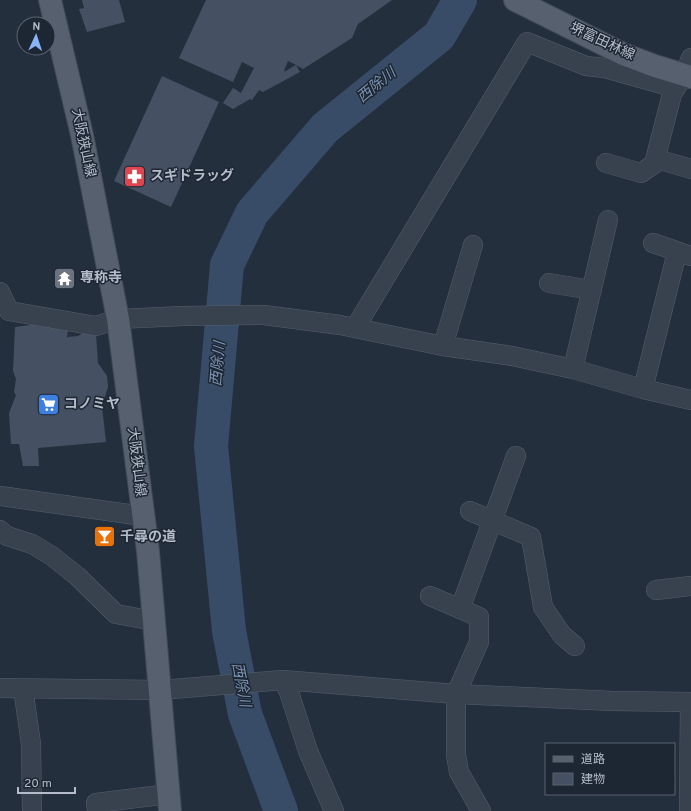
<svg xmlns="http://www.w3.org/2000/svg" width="691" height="811" font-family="Overpass,'Noto Sans JP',sans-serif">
  <rect width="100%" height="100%" fill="#242f3e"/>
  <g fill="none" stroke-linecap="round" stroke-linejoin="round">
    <path stroke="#394c67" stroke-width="34" d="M281,811L245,714L229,631L211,446L227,265L252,213L325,128L439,36L460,0"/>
  </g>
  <path fill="#455162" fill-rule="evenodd" d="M82,0H119L125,22L87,32L79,9L84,8Z
    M206,0H392L358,24L352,38L303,69L296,65L300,72L263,92L259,90L252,100L250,99L233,109L223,103L233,88L241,93L254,68L242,62L233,82L179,58ZM288,61L296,65L284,72L285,68Z
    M162,76L219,102L171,207L114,181Z
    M38,324L68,330L67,337L78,336L83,333L96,334L98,363L107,376L108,387L102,406L106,442L38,448L39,466H23L19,444H11L9,413L16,395L14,392L16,379L13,371L15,327Z"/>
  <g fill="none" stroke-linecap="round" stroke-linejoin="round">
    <defs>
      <path id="street" d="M656,159L691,169
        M606,163L641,173L654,164L672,94L684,75L691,58
        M653,243L691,256
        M549,283L592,290
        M0,292L9,311L96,326L118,319L183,316L264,315L340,325L443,346L512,356L573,369L643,389L691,400
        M355,328L527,42L586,66L605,68L676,88
        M443,346L473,245
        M573,369L608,220
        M643,389L677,252
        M0,496L143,516
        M470,511L531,537L543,607L562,635L575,646
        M0,530L7,536L32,544L52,556L77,576L116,614L154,621
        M656,590L691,586
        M430,596L479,617V642L456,694V755L459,772L481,811
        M460,609L516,456
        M283,680L289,692L308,751L334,811
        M0,688L160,690L283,680L456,694L613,701L691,702
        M23,688L31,744L32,811
        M97,811L96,803L169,794
        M689,811L690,702"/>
      <path id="primary" d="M50,0L82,135L118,319L148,551L170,811
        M515,0L623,54L655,66L691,77"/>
    </defs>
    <use href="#street" stroke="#565f6c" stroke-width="20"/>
    <use href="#primary" stroke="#414a57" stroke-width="24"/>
    <use href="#street" stroke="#38414e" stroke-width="19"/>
    <use href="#primary" stroke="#56606e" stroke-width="22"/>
  </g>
  <defs>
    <symbol id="pharmacy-square" viewBox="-11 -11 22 22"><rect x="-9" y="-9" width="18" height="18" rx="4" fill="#e0444e" stroke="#1d2633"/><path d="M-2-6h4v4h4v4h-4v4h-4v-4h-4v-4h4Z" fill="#fff"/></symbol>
    <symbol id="temple-square" viewBox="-11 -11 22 22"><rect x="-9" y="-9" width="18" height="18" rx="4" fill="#6b7280" stroke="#1d2633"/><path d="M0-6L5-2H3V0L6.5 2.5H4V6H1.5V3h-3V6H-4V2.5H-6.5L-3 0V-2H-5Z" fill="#fff"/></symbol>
    <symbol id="supermarket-square" viewBox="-11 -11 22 22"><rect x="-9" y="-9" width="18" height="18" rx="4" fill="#3f7fe0" stroke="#1d2633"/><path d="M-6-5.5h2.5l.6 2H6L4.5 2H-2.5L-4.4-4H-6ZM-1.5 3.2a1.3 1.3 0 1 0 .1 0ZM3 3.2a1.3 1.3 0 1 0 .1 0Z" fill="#fff"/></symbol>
    <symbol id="bar-square" viewBox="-11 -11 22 22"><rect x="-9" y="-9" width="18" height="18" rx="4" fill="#e8710a" stroke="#1d2633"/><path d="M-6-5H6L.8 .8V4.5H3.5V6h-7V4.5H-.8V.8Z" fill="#fff"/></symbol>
  </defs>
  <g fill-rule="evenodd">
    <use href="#pharmacy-square" x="122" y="164" width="25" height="25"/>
    <use href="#temple-square" x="52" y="266" width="25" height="25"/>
    <use href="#supermarket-square" x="36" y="392" width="25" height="25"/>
    <use href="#bar-square" x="92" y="524" width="25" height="25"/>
  </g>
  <g text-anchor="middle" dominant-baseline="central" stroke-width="3" stroke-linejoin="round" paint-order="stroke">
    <g font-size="14" fill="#b4bcc9" stroke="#1d2633">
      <text transform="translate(602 42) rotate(25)">堺富田林線</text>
      <text transform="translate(83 143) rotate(78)">大阪狭山線</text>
      <text transform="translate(136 462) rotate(83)">大阪狭山線</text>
    </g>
    <g font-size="14" font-weight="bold" fill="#b4bcc9" stroke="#1d2633" text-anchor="start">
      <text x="150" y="176">スギドラッグ</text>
      <text x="80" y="278">専称寺</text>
      <text x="64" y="404">コノミヤ</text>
      <text x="120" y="537">千尋の道</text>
    </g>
    <g font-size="15" font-style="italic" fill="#7c92b1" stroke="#1d2633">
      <text transform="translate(377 86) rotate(-39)">西除川</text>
      <text transform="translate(219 364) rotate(-85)">西除川</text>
      <text transform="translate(240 685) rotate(79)">西除川</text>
    </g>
  </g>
  <rect x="545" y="743" width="130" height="52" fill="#1d2633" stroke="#59626f"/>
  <rect x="553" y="756" width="20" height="6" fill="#56606e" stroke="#59626f"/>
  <text x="581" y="763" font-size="12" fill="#b4bcc9">道路</text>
  <rect x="553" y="773" width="20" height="12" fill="#455162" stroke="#59626f"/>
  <text x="581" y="783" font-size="12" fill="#b4bcc9">建物</text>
  <g transform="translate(36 36) rotate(3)"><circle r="19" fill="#1d2633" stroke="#59626f"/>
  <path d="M0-3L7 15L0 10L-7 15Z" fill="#8ab4f8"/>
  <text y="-6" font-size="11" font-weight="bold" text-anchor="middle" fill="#b4bcc9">N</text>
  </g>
  <path d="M18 787v6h57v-6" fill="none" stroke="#b4bcc9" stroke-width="2"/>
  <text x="24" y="787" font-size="12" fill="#b4bcc9" stroke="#1d2633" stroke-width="3" paint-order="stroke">20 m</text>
</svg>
